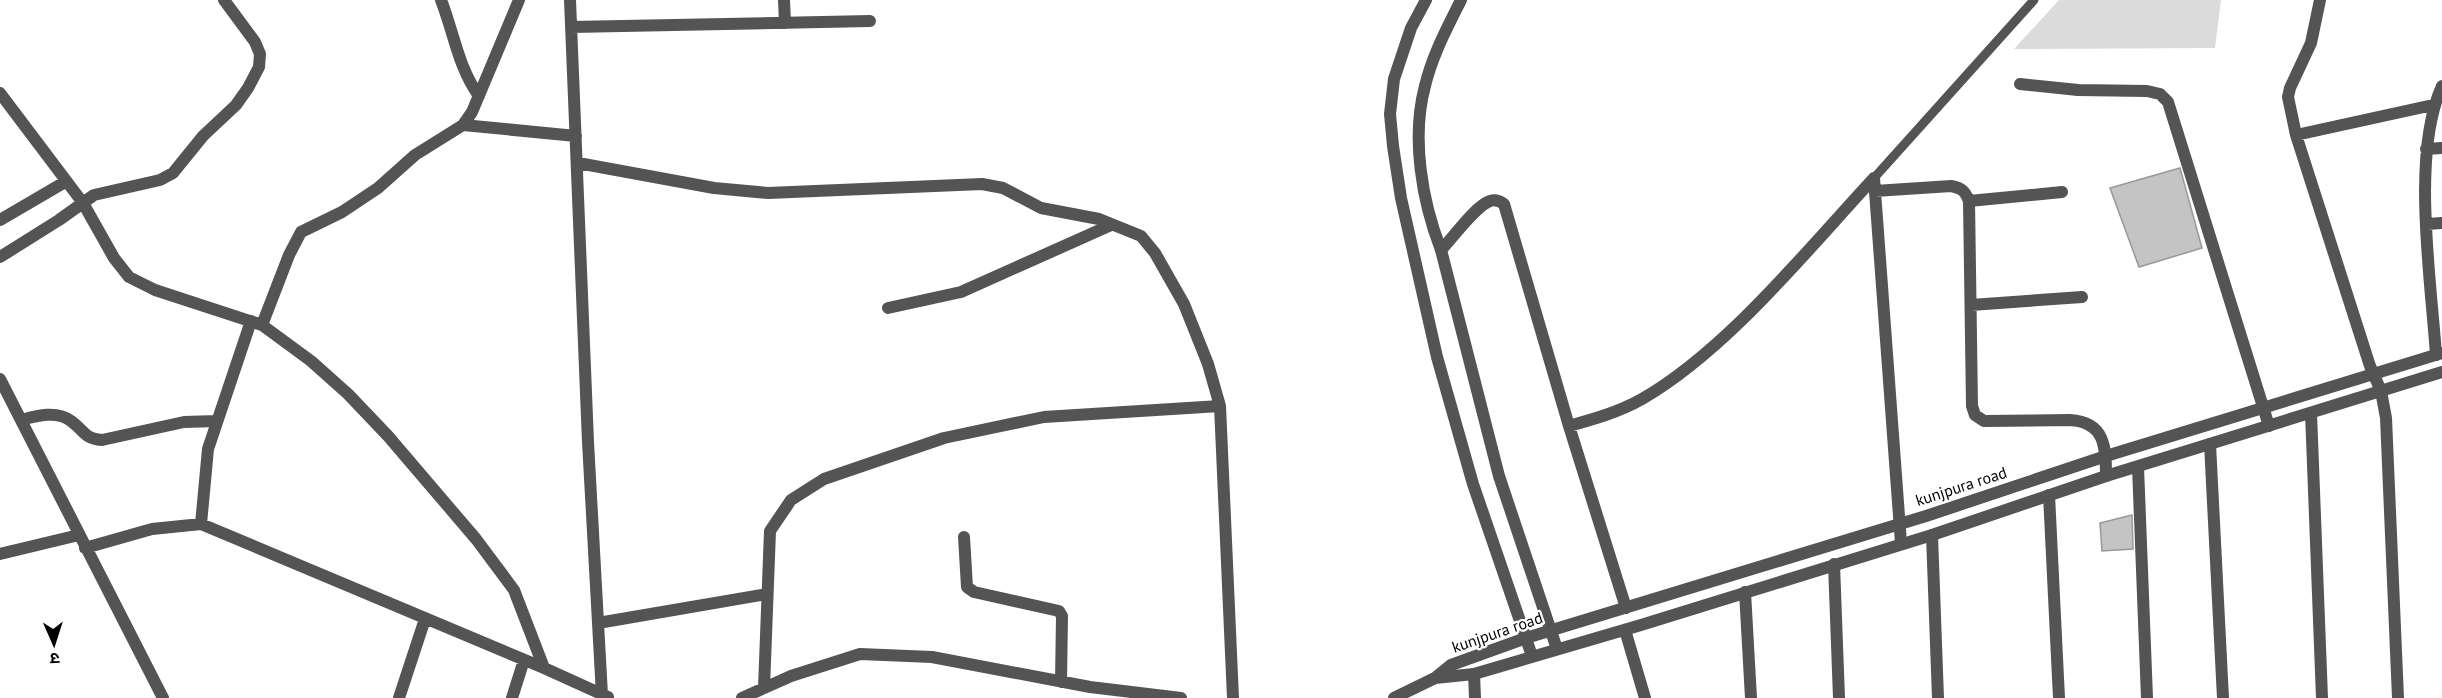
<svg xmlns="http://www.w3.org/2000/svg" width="2442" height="698" font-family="'PT Sans','Noto Sans Devanagari',sans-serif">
  <rect width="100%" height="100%" fill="#fff"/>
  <path fill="#dbdbdb" d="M2059,0H2221L2215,48L2014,49Z"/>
  <path fill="#c4c4c4" stroke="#989898" stroke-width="1.5" d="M2180,168L2202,248L2139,267L2110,188Z
    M2132,515L2133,549L2102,551L2100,523Z"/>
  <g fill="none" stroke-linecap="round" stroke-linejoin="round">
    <path stroke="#545454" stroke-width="9" d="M1874,178L2034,0"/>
    <path stroke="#545454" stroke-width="12" d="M441,0C454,33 458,67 479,96
      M570,0L588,442L602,695
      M784,0L785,23
      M2320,0L2311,43L2290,88L2288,97L2296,135L2370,366L2381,391L2386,418L2398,698
      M571,27L870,21
      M2020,84L2078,90L2147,91L2160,94L2168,102L2269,426
      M0,93L83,203L114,258L129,277L155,290L262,325L311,361L348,394L388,436L476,539L514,590L544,668
      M463,125L576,136
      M2296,135L2433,105
      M2426,149L2442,148
      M578,163L714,188L768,193L982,184L1003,188L1041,208L1099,219L1141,236L1155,253L1184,304L1208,364L1220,406L1233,698
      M1874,178L1901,543
      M1875,191L1951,186C1962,188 1965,191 1969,201
      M2062,192L1969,201L1972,406L1975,415L1984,421L2070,420C2105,422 2106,447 2106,476
      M0,220L65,182
      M2427,224L2442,223
      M1441,250C1453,238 1475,206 1490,201C1495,199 1500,201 1504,204L1569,426L1626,608
      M0,257L59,220L94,195L160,180L173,173L203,136L236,105L248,88L259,67L260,54L255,42L224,0
      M1971,305L2082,297
      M888,308L961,292L1111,225
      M262,325L289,255L301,232L342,212L378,188L415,155L463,125L472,112L519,0
      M2436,355C2431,279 2411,154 2442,86
      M0,379L163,698
      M2311,413L2322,698
      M21,420C36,416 57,410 71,421C85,431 83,438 102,440L184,422L217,421
      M1569,426C1594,419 1619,412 1642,399C1727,350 1807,250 1874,178
      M2210,444L2223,698
      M2138,467L2147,698
      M2049,495L2059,698
      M201,524L208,449L251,321
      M1932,535L1938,698
      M964,537L967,587L974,592L1059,611L1062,616L1061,682
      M85,548L152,529L201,524L544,668L608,697
      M0,554L79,535
      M1834,564L1839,698
      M1745,592L1751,698
      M598,623L767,594
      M1474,674L1475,698
      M764,688L770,531L791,500L824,479L944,438L1044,417L1220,406
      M399,698L425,619
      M512,698L524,660
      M742,698L791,676L860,654L932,657L1090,687L1181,698"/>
    <path stroke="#545454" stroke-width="12" d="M1426,0L1411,28L1394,79L1390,114L1393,146L1401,198L1437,357L1473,484L1532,656
      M1461,0C1447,28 1432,56 1425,86C1411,138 1422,201 1441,250L1499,476L1557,649
      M1625,630L1645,698
      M1435,678L1474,674L1641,625L1932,535L2106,476L2442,372
      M1394,698L1435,678L1451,665L1526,638L1926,516L2106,456L2442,353"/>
  </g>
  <g text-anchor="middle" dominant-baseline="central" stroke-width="4.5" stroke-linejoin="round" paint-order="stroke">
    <g font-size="16" fill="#000" stroke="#fff">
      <text transform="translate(1961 486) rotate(-18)">kunjpura road</text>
      <text transform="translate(1497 632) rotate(-19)">kunjpura road</text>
    </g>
  </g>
  <g transform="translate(54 644) rotate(177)" stroke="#ffffff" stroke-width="4.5" paint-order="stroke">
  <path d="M0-4.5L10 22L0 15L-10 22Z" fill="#000000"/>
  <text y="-9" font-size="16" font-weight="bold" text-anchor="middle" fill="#000000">उ</text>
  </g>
</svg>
